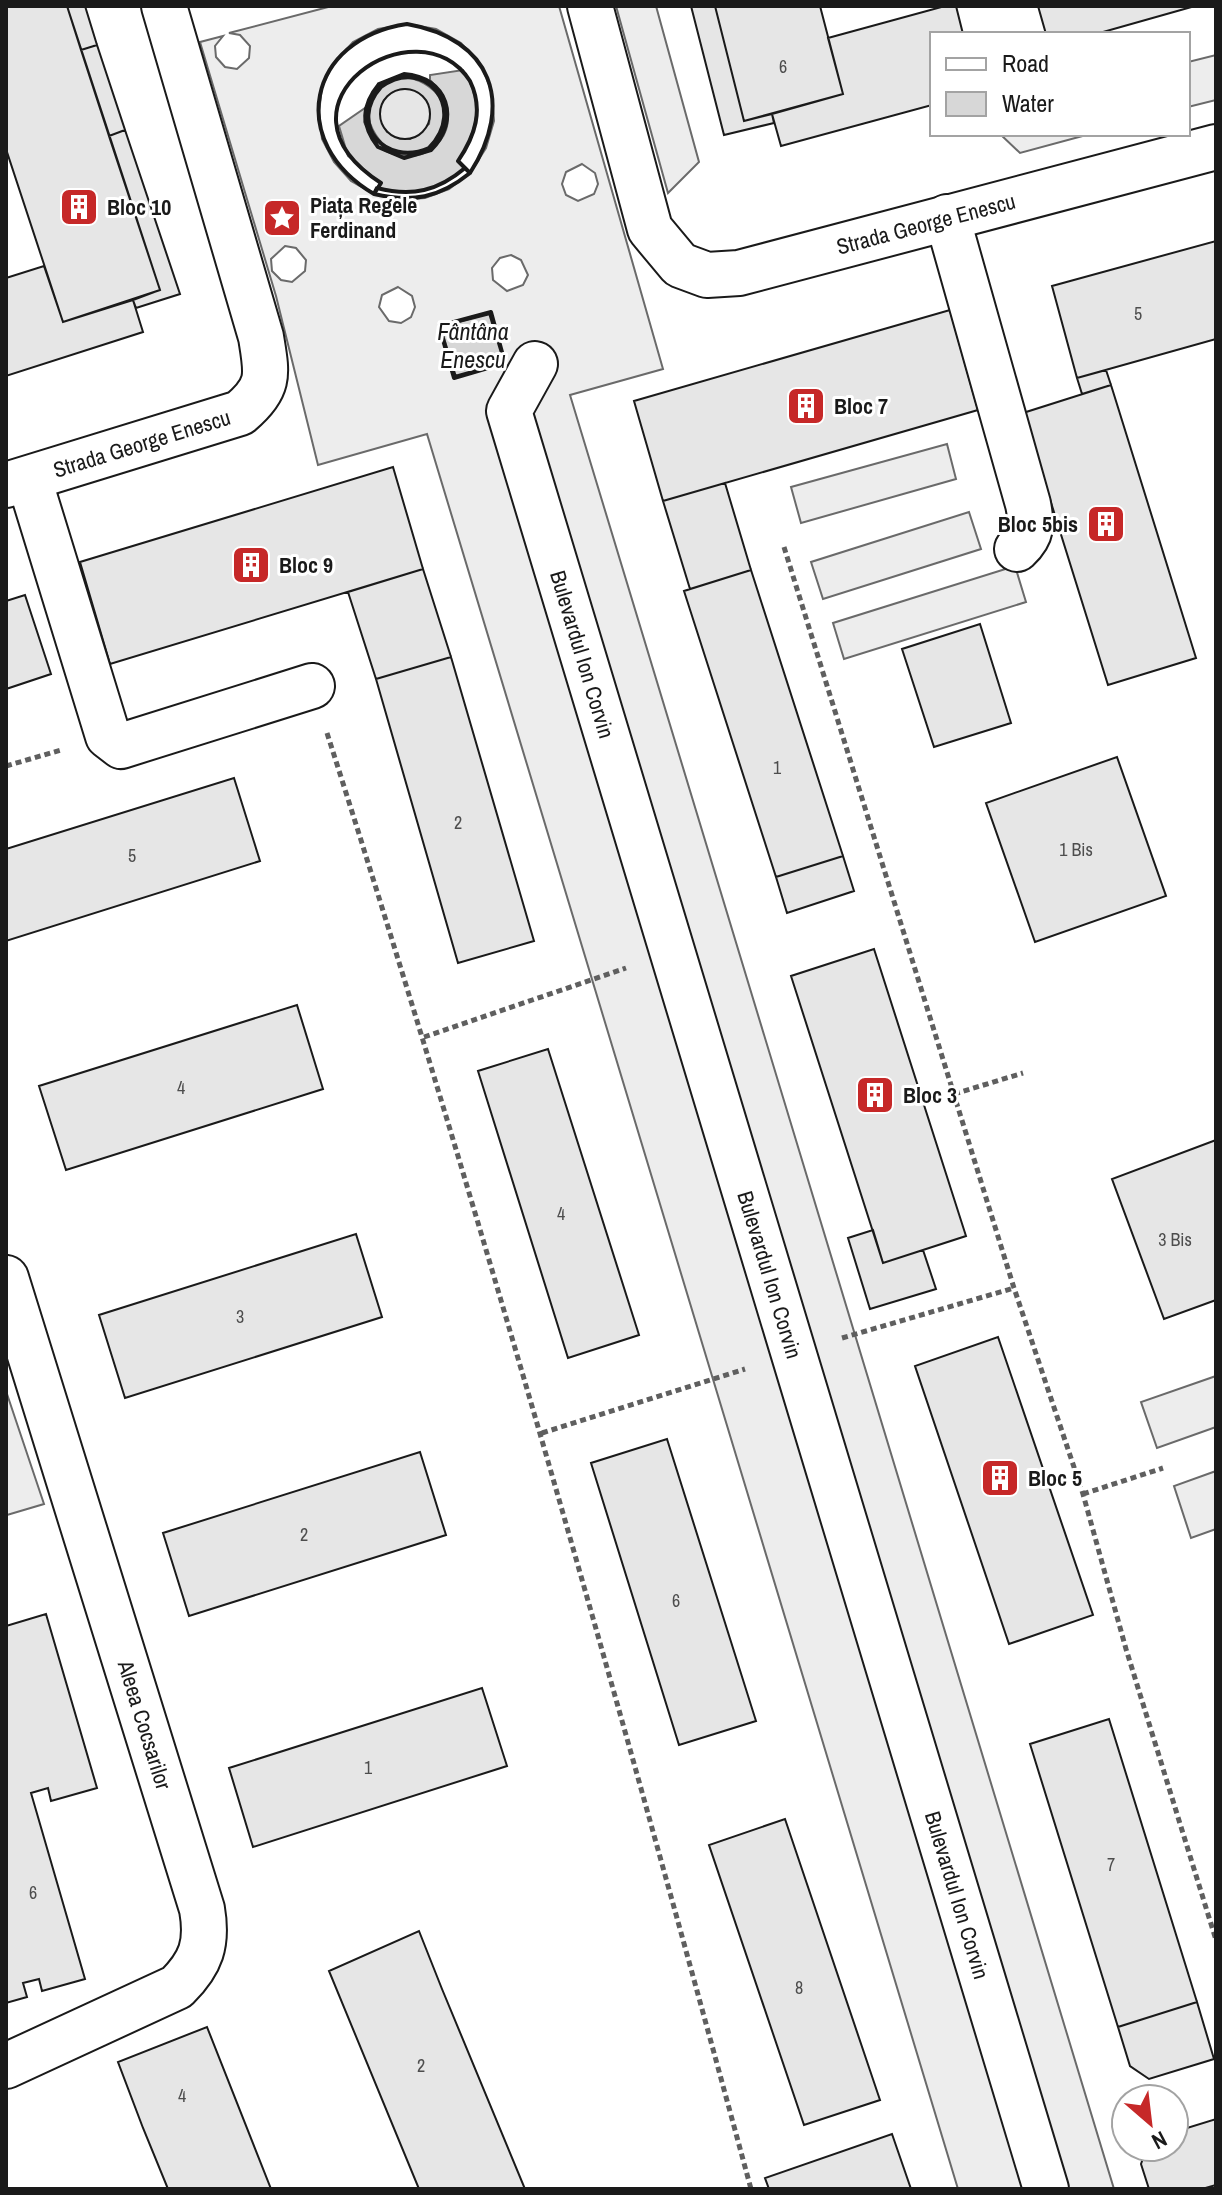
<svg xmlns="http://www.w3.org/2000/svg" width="1222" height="2195" font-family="'Archivo Narrow',sans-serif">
  <rect width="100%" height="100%" fill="#fff"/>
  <path fill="#ededed" stroke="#6a6a6a" stroke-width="2" fill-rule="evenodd" d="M332,6H559L663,369L570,395L1114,2189H958L427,434L318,465L276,296L200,42L223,36L215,46L216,57L225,67L237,69L249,58L250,46L240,35L229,33ZM407,24L436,29L461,43L481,65L492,92L494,121L486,148L470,173L449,189L425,198L399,200L374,194L351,181L334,162L322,139L319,113L322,87L333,64L353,42L378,29ZM582,164L595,173L598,184L594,194L578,201L566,195L562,184L566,172ZM285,246L296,248L306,260L305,271L292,282L281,280L272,271L271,259ZM511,255L521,260L528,275L523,285L507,291L493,280L492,268L500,258ZM398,287L412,296L415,307L411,317L401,323L389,321L379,307L382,295ZM491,312L504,363L454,377L440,326Z
    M616,6H656L699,162L668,193Z
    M1216,55V100L1188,107V62Z
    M1000,134H1090L1020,153Z
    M947,444L956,479L801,523L791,487Z
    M969,512L981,549L823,599L811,562Z
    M1015,566L1026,602L844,659L833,623Z
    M1216,1376V1427L1157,1448L1141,1402Z
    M6,1391L44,1504L7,1515L6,1511Z
    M1216,1471V1529L1191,1538L1174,1486Z"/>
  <path fill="#d7d7d7" stroke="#6a6a6a" stroke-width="2" fill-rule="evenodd" d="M463,70C484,101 478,131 458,161L465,168C438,191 412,197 377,188L380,183L348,156L339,126L365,108L364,122L378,147C430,179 474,121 430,80V75Z
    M404,77C433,80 459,109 438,138C398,195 324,94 404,77ZM404,89C424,91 432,105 429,124L410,139L387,132C375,114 380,93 404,89Z
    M490,313L505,363L455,377L441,327Z"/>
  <path fill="#e6e6e6" stroke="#1a1a1a" stroke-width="2" d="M6,6H67L160,290L63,322L6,149Z
    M67,6H85L97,45L81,50Z
    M691,6H715L744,121L772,114L774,123L724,135Z
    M715,6H820L843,94L744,121Z
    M945,6H956L963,34H932V105L781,146L772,114L843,94L828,38Z
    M1038,6H1195L1096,34H1046Z
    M97,45L125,130L109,136L81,50Z
    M380 114a25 25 0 1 1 50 0a25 25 0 1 1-50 0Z
    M125,130L180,294L136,308L133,300L160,290L109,136Z
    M1216,241V339L1077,378L1052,286Z
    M44,266L63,322L133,300L143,332L6,376V278Z
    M950,310L978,410L663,501L634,401Z
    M1106,370L1111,385L1082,394L1077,378Z
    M1111,385L1196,658L1108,685L1023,413Z
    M393,467L423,569L110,664L80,562Z
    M725,483L751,570L690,589L663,501Z
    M423,569L451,657L376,679L348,592Z
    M751,570L843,856L776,877L684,591Z
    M25,595L51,674L6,689V601Z
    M980,624L1011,723L934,747L902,649Z
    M451,657L534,941L458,963L376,679Z
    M1117,757L1166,896L1035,942L986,803Z
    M234,778L260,861L6,941V849Z
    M843,856L854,891L787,913L776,877Z
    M874,949L966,1236L883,1263L791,976Z
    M297,1005L323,1089L66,1170L39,1086Z
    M548,1049L639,1335L568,1358L478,1071Z
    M1216,1140V1300L1164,1319L1112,1179Z
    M873,1230L883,1263L923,1250L936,1289L870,1309L848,1238Z
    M356,1234L382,1317L125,1398L99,1315Z
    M998,1337L1093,1615L1009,1644L915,1366Z
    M667,1439L756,1721L679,1745L591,1463Z
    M420,1452L446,1535L189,1616L163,1533Z
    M46,1614L97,1788L51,1801L48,1788L31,1793L85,1979L42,1991L39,1979L23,1983L27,1997L6,2003V1626Z
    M482,1688L507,1766L253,1847L229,1768Z
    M1109,1719L1197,2002L1118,2027L1030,1744Z
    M785,1819L880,2100L804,2125L709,1845Z
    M419,1931L442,1989L525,2189H419L329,1971Z
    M1197,2002L1214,2059L1149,2079L1130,2066L1118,2027Z
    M207,2027L271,2189H168L143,2128L118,2062Z
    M1216,2119V2185L1202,2189H1149L1141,2164L1147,2147H1174V2132Z
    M892,2134L911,2189H769L765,2178Z"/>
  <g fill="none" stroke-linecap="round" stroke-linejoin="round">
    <defs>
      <g id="minor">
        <path id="s1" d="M590,6L650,229L680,265L707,275L739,273L1216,147"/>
        <path d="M947,217L1028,504C1032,524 1033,534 1017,549"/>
        <path id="s2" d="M535,364L509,411L1046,2189"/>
        <path d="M29,479L108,736L121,746L312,686"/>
        <path id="s3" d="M6,485L240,413C271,387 267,374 261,337L164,6"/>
        <path id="s4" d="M6,1278L202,1909C208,1944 201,1963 177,1987L6,2066"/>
      </g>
    </defs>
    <use href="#minor" stroke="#1a1a1a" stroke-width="48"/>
    <path stroke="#5f5f5f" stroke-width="5" stroke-dasharray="6 4" stroke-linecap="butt" d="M784,547L1014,1288L1083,1494L1126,1649L1216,1940
      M327,733C481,1215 619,1701 751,2189
      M6,766L61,750
      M424,1037L626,968
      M954,1094L1023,1073
      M842,1338L1014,1288
      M542,1433L745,1369
      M1083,1494L1163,1468"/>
    <use href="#minor" stroke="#fff" stroke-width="44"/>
    <path stroke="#1a1a1a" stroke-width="4" d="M407,24C492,39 515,103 470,173L458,161C475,136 484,110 470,81C418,0 259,104 381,183L374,194C286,142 307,39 407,24Z
      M404,74C448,77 461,120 431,150L429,148C468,109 425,55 381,87L379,84Z
      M379,84L381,87C348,124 385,167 429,148L431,150L404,158L378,147C361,125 361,106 379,84Z
      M465,168L470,173C439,198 412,203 374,194L377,188C412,197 438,191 465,168Z
      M491,312L505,363L490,313L439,326Z
      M439,326L455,377L505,363L454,378Z"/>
  </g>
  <defs>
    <symbol id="building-square" viewBox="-11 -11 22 22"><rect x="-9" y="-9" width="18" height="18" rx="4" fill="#c62828" stroke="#fff"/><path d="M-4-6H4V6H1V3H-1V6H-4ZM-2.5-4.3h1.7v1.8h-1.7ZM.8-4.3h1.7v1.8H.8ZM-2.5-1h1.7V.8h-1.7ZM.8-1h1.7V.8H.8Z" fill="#fff"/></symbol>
    <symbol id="sight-square" viewBox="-11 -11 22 22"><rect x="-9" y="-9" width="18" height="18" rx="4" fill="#c62828" stroke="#fff"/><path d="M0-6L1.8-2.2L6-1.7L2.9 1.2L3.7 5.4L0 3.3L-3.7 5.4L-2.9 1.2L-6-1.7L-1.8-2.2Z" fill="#fff"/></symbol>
  </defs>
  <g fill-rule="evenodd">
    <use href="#building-square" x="57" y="185" width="44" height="44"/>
    <use href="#sight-square" x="260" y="196" width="44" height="44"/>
    <use href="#building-square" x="784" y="384" width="44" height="44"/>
    <use href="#building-square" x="1084" y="502" width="44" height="44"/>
    <use href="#building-square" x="229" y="543" width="44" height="44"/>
    <use href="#building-square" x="853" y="1073" width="44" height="44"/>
    <use href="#building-square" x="978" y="1456" width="44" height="44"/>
  </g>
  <g text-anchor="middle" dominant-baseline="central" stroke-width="6" stroke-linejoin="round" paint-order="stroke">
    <g font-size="18" fill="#4d4d4d">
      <text x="783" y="66">6</text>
      <text x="1138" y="313">5</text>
      <text x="777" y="767">1</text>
      <text x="458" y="822">2</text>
      <text x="1076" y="849">1 Bis</text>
      <text x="132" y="855">5</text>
      <text x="181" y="1087">4</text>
      <text x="561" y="1213">4</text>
      <text x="1175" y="1239">3 Bis</text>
      <text x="240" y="1316">3</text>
      <text x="304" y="1534">2</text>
      <text x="676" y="1600">6</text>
      <text x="368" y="1767">1</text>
      <text x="1111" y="1864">7</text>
      <text x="33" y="1892">6</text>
      <text x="799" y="1987">8</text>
      <text x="421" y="2065">2</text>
      <text x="182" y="2095">4</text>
    </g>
    <g font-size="22" font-weight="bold" fill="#1a1a1a" stroke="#fff" text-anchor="start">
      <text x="310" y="205">Piața Regele<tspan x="310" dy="25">Ferdinand</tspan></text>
      <text x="107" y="207">Bloc 10</text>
      <text x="834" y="406">Bloc 7</text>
      <text x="1078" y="524" text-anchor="end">Bloc 5bis</text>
      <text x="279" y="565">Bloc 9</text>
      <text x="903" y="1095">Bloc 3</text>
      <text x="1028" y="1478">Bloc 5</text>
    </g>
    <g font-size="22" fill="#1a1a1a" stroke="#fff">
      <text stroke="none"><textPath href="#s1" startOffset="532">Strada George Enescu</textPath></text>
      <text stroke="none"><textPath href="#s3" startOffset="142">Strada George Enescu</textPath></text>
      <text stroke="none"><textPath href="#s2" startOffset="308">Bulevardul Ion Corvin</textPath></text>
      <text stroke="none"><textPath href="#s2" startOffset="956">Bulevardul Ion Corvin</textPath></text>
      <text stroke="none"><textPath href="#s4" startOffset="468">Aleea Cocsarilor</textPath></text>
      <text stroke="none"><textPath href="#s2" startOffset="1604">Bulevardul Ion Corvin</textPath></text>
    </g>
    <g font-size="24" font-style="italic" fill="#1a1a1a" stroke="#fff">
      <text x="473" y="331">Fântâna<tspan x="473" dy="28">Enescu</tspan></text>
    </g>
  </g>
  <rect width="1222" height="2195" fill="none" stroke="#1a1a1a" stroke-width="16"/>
  <rect x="930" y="32" width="260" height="104" fill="#ffffff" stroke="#a3a3a3" stroke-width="2"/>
  <rect x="946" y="58" width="40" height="12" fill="#ffffff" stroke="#a3a3a3" stroke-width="2"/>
  <text x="1002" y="72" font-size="24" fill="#1a1a1a">Road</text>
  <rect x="946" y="92" width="40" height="24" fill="#d7d7d7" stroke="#a3a3a3" stroke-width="2"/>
  <text x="1002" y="112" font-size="24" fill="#1a1a1a">Water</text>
  <g transform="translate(1150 2123) rotate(152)"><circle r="38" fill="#ffffff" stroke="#a3a3a3" stroke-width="2"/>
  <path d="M0-6L14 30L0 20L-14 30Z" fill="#c62828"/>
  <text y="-12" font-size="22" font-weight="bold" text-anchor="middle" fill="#1a1a1a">N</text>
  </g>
</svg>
